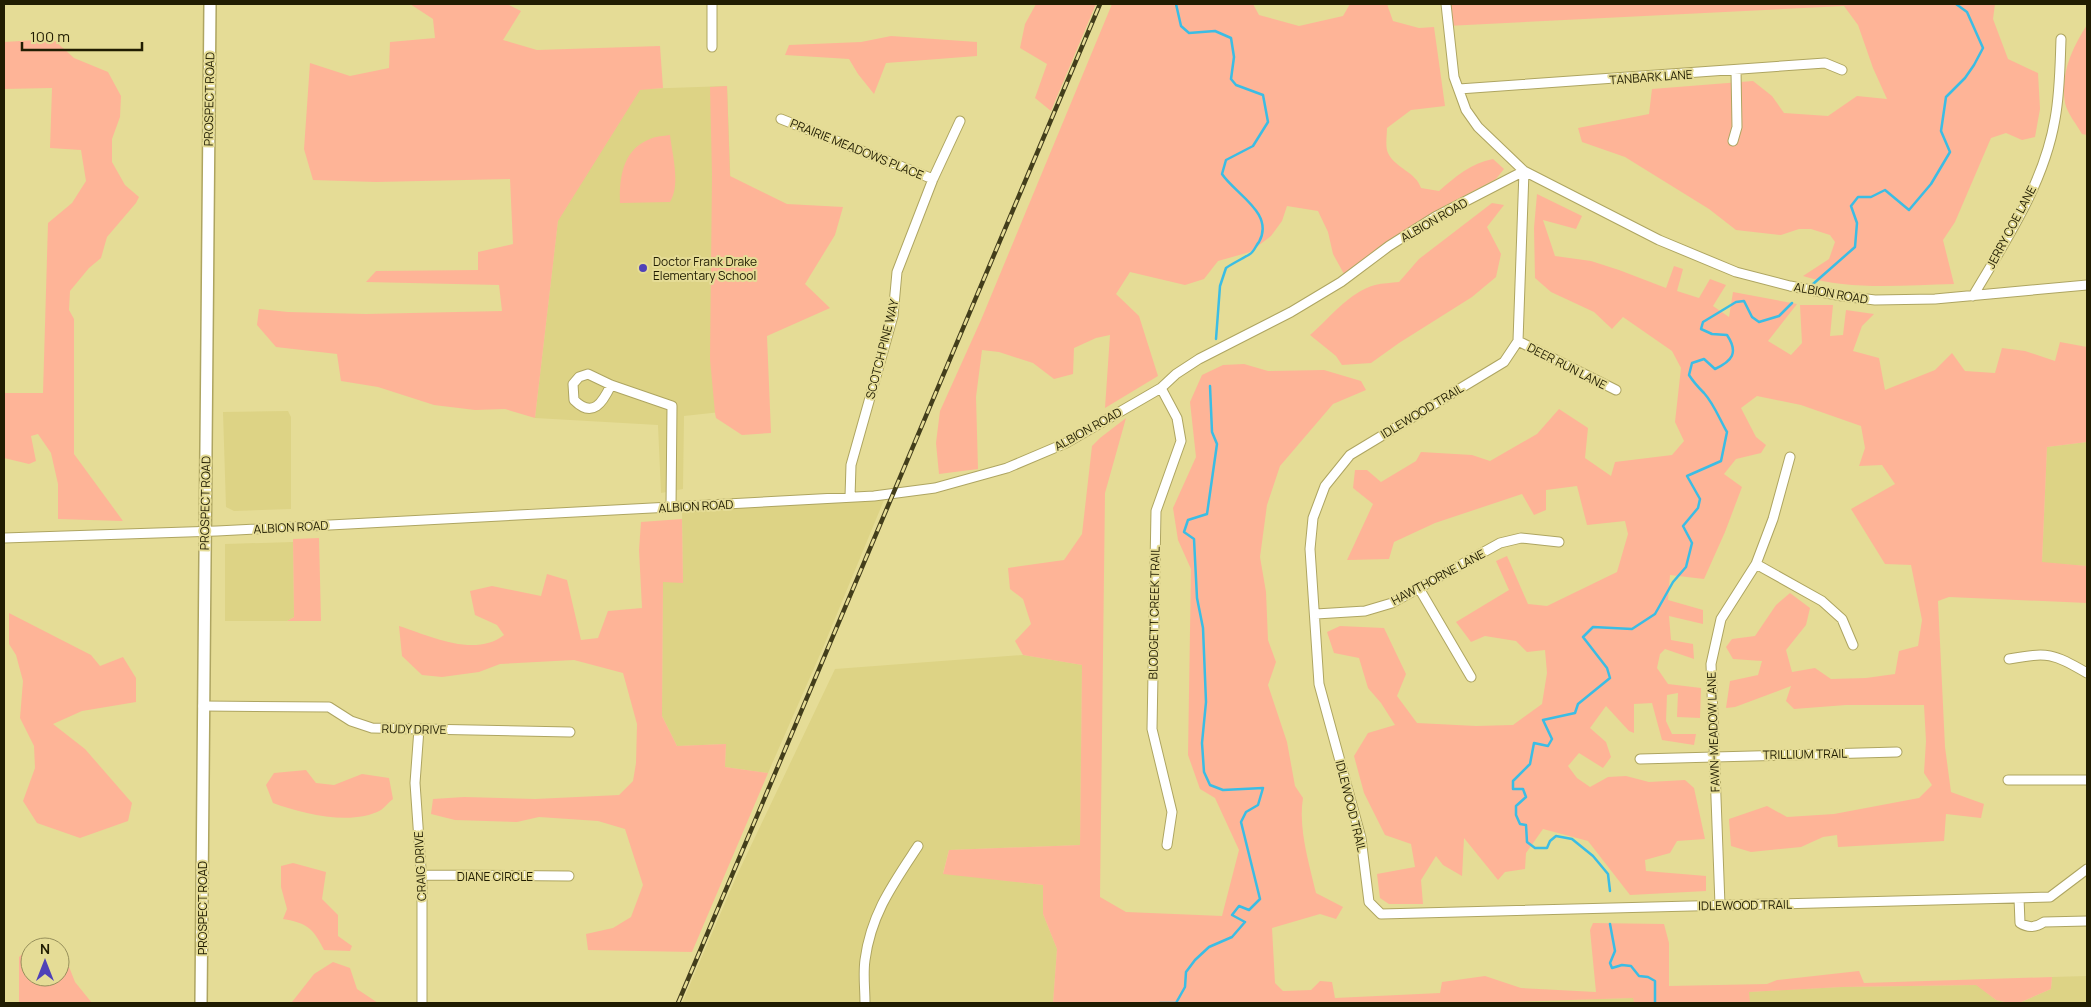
<svg xmlns="http://www.w3.org/2000/svg" width="2091" height="1007" font-family="Manrope,sans-serif">
  <rect width="100%" height="100%" fill="#e5dc96"/>
  <path fill="#ddd385" d="M727,86L739,410L684,416L683,489L661,493L658,425L535,418L558,220L640,89Z
    M288,411L291,417V509L234,511L226,507L223,412Z
    M2087,442V566L2042,563L2047,447Z
    M884,500L822,650L768,773L725,767L726,744L677,746L662,716L663,582H683L682,511Z
    M293,542L294,617L287,621H225V544Z
    M1023,655L1082,665L1080,845L949,850L943,873L1043,885V914L1057,949L1053,1003H682L737,875L835,669Z
    M2087,976V1003H2019L2051,989L2052,977Z
    M1977,985L1996,1000L2009,1003H1451L1633,998L1842,987Z"/>
  <path fill="#feb497" d="M410,4H507L521,11L503,40L537,50L660,46L663,88L640,90L558,221L535,418L505,409L475,410L434,405L378,387L341,381L337,354L276,347L257,325L259,309L288,312L366,314L502,311L499,285L366,282L376,271L478,270V252L513,244L510,179L376,182L313,180L304,149L310,63L350,76L389,68L390,42L435,38L433,19Z
    M1036,4H1096L1051,111L1035,98L1047,64L1020,48L1025,24Z
    M1112,4H1253L1259,15L1299,26L1343,16L1350,4H1387L1393,21L1419,28L1434,27L1445,106L1411,110L1387,128C1387,135 1385,147 1388,153C1395,168 1416,172 1421,188L1439,191C1455,177 1471,163 1493,159L1504,169L1496,179L1439,209L1344,274L1333,254L1328,232L1318,211L1287,206L1282,221L1271,236L1250,252L1218,261L1204,279L1185,285L1130,272L1116,294L1139,316L1158,376L1105,408L1110,335L1096,338L1074,348L1073,374L1054,379L1033,363L999,352L982,350L976,397L978,469L939,474L936,443L940,411L981,320Z
    M1444,4H1995L1993,19L2008,59L2038,73L2040,109L2035,137L2022,140L2006,133L1991,138L1955,222L1943,240L1954,284C1904,285 1851,291 1803,276L1829,259L1835,242L1830,235L1811,229H1799L1781,235L1736,230L1709,209L1625,157L1582,142L1578,128L1649,114L1652,89L1753,81L1772,96L1784,113L1828,116L1857,96L1887,99L1873,68L1858,25L1844,6L1447,26Z
    M2087,25V135L2082,134C2077,125 2067,113 2065,103C2060,74 2072,48 2087,25Z
    M891,36L977,42V56L886,63L874,94L858,74L849,59L785,55L789,45L861,42Z
    M53,39L74,58L108,72L121,96L120,117L112,139V162L125,185L139,197L136,203L107,237L101,258L89,268L70,291L69,310L74,319V454L123,521L58,519V484L51,453L38,434L31,436L36,461L29,464L4,458V393H43L48,223L72,203L86,181L81,150L50,148L52,88L4,89V42Z
    M727,86L730,176L787,204L843,207L835,235L805,284L830,308L767,336L771,433L742,435L716,418L715,413L710,359L712,175L710,87Z
    M670,135C672,154 681,184 670,202L620,203C619,178 623,149 650,139C656,136 664,136 670,135Z
    M1537,194L1582,216L1576,229L1543,220L1555,256L1591,261L1619,270L1666,288L1674,266L1683,269L1677,291L1699,298L1710,279L1726,285L1713,306L1729,317L1733,292L1797,304L1768,341L1791,355L1802,343L1800,305H1833L1830,336L1843,335L1846,310L1874,314L1862,326L1853,351L1879,358L1885,390L1935,370L1952,353L1965,371L1995,373L2002,348L2025,351L2055,361L2060,342L2087,347V442L2047,447L2042,562L2087,566V603L1949,597L1938,601L1945,747L1951,792L1984,804L1981,818L1946,814L1944,841L1838,847L1837,835L1823,837L1801,847L1751,852L1731,846L1729,819L1767,806L1787,817L1834,814L1919,798L1932,785L1924,773L1926,741L1924,705H1846L1794,709L1786,701L1791,686L1735,707L1726,708L1730,681L1758,675L1762,661L1733,659L1726,647L1732,639L1755,636L1776,605L1790,593L1810,608L1806,625L1786,650L1792,672L1815,668L1831,679L1866,678L1895,674L1899,651L1918,646L1922,620L1911,565L1885,564L1851,509L1895,484L1882,465L1859,466L1865,448L1861,426L1801,405L1757,396L1741,408L1756,437L1766,445L1761,453L1736,459L1724,474L1742,487L1725,532L1704,579L1670,575L1668,600L1703,610V624L1669,616L1671,640L1693,644L1694,659L1665,649L1660,654L1657,668L1668,684L1701,688L1700,718L1677,717L1678,693L1667,695L1666,721L1672,734H1696L1694,745L1662,740L1652,703L1634,704V733L1629,731L1606,706L1590,728L1606,742L1611,757L1603,768L1579,753L1568,766L1577,778L1590,787L1608,777L1626,776L1649,782L1685,780L1694,788L1705,839L1677,841L1670,853L1645,860L1646,871L1706,876V891L1630,895L1588,841L1543,829L1526,853L1525,869L1505,872L1498,880L1464,838L1462,876L1443,865L1436,856L1421,880L1423,904H1389L1380,898L1377,874L1415,867L1411,844L1385,835L1364,793L1354,756L1368,733L1395,725L1381,703L1368,688L1359,658L1334,653L1327,632L1340,626L1384,628L1406,674L1397,696L1417,723L1476,726L1513,725L1542,704L1547,673L1545,650L1527,652L1516,641L1485,636L1471,642L1456,622L1509,590L1496,561L1507,556L1528,604L1547,606L1617,572L1628,534L1625,521L1587,525L1577,486L1546,490V510L1534,515L1522,494L1435,523L1394,542L1389,559L1347,560L1373,504L1353,488L1355,470H1367L1381,482L1416,461L1421,452L1472,455L1490,461L1537,434L1559,409L1588,428L1585,458L1611,476L1615,462L1672,455L1684,441L1675,422L1681,368L1672,351L1623,317L1612,329L1594,312L1551,292L1535,278L1534,228Z
    M1492,203L1504,205L1487,227L1501,254L1496,277L1472,297L1399,343L1371,363L1342,365L1336,356L1310,335C1330,318 1349,292 1375,285C1383,283 1391,283 1399,282L1419,259Z
    M1244,364L1268,371L1324,370L1361,381L1366,390L1333,404L1280,466L1267,505L1260,557L1266,592L1268,640L1276,662L1268,685L1287,742L1295,786L1303,798C1298,828 1309,863 1316,893L1343,907L1336,919L1320,914L1272,928L1275,983L1283,991L1311,990L1320,981L1332,982L1335,998L1440,993L1442,982L1485,976L1521,988L1596,992L1590,930L1593,923L1664,924L1669,943V986L1767,984L1777,980L1859,971L1864,983L2052,977L2051,989L2019,1003H2009L1996,1000L1976,985L1842,987L1749,992L1750,1003H1634L1633,998L1480,1003H1053L1057,949L1043,914V885L943,874L949,850L1080,845L1082,665L1023,655L1015,641L1031,624L1023,599L1010,589L1008,568L1064,560L1082,534L1092,446L1100,438L1126,418L1105,493L1100,897L1126,912L1222,916L1239,850L1215,798L1200,789L1188,755L1191,569L1178,540L1173,508L1196,457L1190,402L1202,375L1223,365Z
    M682,519L683,583L663,582L662,716L677,746L726,744L725,767L768,773L692,952L588,950L586,934L613,928L631,917L643,885L625,829L598,821L539,817L517,822L455,820L431,814L433,799L464,797L535,799L619,795L633,781L636,763L637,724L623,673L574,660L500,664L479,672L442,677L422,675L402,656L399,626C430,636 475,658 504,635L497,625L475,615L470,591L492,586L541,596L547,574L567,580L581,640L598,638L608,611L642,608L639,550L641,522Z
    M319,538L321,621H287L294,617L293,539Z
    M9,613L91,655L100,666L123,657L136,678V702L82,711L53,724L85,749L132,803L128,821L80,838L37,823L23,801L35,768L34,746L20,718L23,681L16,655L9,644Z
    M306,770L316,783L334,785L362,774L389,778L393,799C389,802 385,807 381,810C352,826 303,814 273,803L266,785L274,773Z
    M293,863L326,872L322,899L338,915V936L352,946L350,951L324,950C313,928 307,923 283,919L287,909L281,887V866Z
    M30,947V977H60V953L64,954L75,982L92,1003H19V957Z
    M333,962L350,968L357,989L378,1003H289L292,1002L314,974Z"/>
  <g fill="none" stroke-linecap="round" stroke-linejoin="round">
    <path stroke="#3bbde4" stroke-width="2.5" d="M1176,4L1181,26L1189,33L1215,31L1231,38L1234,57L1231,79L1236,85L1263,95L1268,122L1253,146L1226,160L1222,174C1235,194 1275,213 1259,242C1256,245 1254,252 1250,254C1242,259 1233,263 1226,268L1220,286L1216,339
      M1813,284L1855,247L1857,223L1851,206L1858,197H1871L1885,190L1909,210L1931,184L1950,152L1941,131L1946,97L1965,78L1974,65L1983,48L1967,12L1956,4
      M1610,891L1608,874L1593,856L1572,839L1556,836L1550,841L1547,848H1535L1527,842L1526,825L1520,824L1516,815V806L1526,797L1523,789H1513V781L1530,764L1534,743L1548,746L1552,739L1543,720L1575,713L1578,704L1610,678L1607,668L1583,637L1593,627L1632,629L1655,614L1673,582L1686,567L1692,543L1683,526L1698,508L1700,499L1687,476L1721,461L1727,432C1720,420 1714,404 1704,393C1698,387 1694,383 1689,375L1692,363L1704,359L1715,369C1732,361 1739,353 1727,335L1712,334L1701,329L1703,322L1736,302L1744,301L1752,317L1759,322L1779,316L1792,303
      M1610,924L1615,951L1610,963L1612,968L1622,965L1631,966L1639,976L1648,977L1655,981V1003
      M1160,1003H1176L1185,987L1186,972L1195,960L1209,947L1232,937L1245,922L1232,915L1239,906L1249,910L1260,899L1241,822L1246,812L1258,805L1263,788L1223,790L1210,785L1204,772L1202,743L1206,702L1203,628L1197,598L1194,539L1184,532L1188,520L1207,514L1217,444L1212,432L1210,386"/>
    <defs>
      <path id="minor" d="M712,4V47
        M1446,4L1454,77L1466,110L1478,127L1524,171L1659,240L1736,272L1790,286L1842,296L1875,300L1935,299L2087,285
        M1459,89L1825,63L1842,70
        M781,119L933,179
        M1733,141L1737,127L1736,71
        M1524,171L1518,341L1504,362L1350,455L1325,486L1313,518L1310,549L1319,684L1361,838L1369,902L1381,914L2050,897L2087,869
        M1973,296C2006,240 2044,184 2055,119C2060,92 2060,66 2061,39
        M1518,341L1616,390
        M611,385C603,402 593,419 574,400L573,384L579,377L588,374L611,385L672,406L671,507
        M1161,388L1177,418L1181,441L1156,511L1152,729L1172,812L1167,845
        M850,497L851,465L893,316L897,272L933,179L960,121
        M4,538L217,531L671,507L874,496L935,488L1007,468L1066,443L1161,388L1176,374L1199,359L1291,312L1341,282L1389,246L1435,217L1524,171
        M1756,564L1822,601L1842,619L1853,645
        M1420,590L1471,677
        M1316,614L1365,611L1392,603L1500,543L1521,538L1559,542
        M2009,659C2049,652 2052,653 2087,673
        M203,706L329,707L351,721L372,728L570,732
        M419,729L415,783L422,883V1003
        M1640,759L1897,752
        M2008,780H2087
        M422,875L569,876
        M2019,898L2020,923C2028,928 2035,928 2044,922L2087,921
        M1720,905L1711,664L1721,619L1756,564L1773,519L1790,457
        M865,1003C865,989 863,974 865,960C871,914 893,884 918,846"/>
      <path id="major" d="M201,1003L210,4"/>
    </defs>
    <use href="#minor" stroke="#aea561" stroke-width="11"/>
    <use href="#major" stroke="#aea561" stroke-width="14"/>
    <use href="#minor" stroke="#fff" stroke-width="9"/>
    <use href="#major" stroke="#fff" stroke-width="11"/>
    <defs>
      <path id="rail" d="M678,1003L1100,4"/>
    </defs>
    <use href="#rail" stroke="#433e1b" stroke-width="4.5"/>
    <use href="#rail" stroke="#e5dc96" stroke-width="2.5" stroke-dasharray="8" stroke-linecap="butt"/>
  </g>
  <circle fill="#4f41b8" stroke="#e5dc96" stroke-width="2" cx="643" cy="268" r="5"/>
  <g text-anchor="middle" dominant-baseline="central" stroke-width="4" stroke-linejoin="round" paint-order="stroke">
    <g font-size="12" fill="#211d02" stroke="#e5dc96">
      <text transform="translate(1651 77) rotate(-4)">TANBARK LANE</text>
      <text transform="translate(209 99) rotate(-89)">PROSPECT ROAD</text>
      <text transform="translate(857 149) rotate(22)">PRAIRIE MEADOWS PLACE</text>
      <text transform="translate(1434 220) rotate(-30)">ALBION ROAD</text>
      <text transform="translate(2011 227) rotate(-62)">JERRY COE LANE</text>
      <text transform="translate(1831 293) rotate(10)">ALBION ROAD</text>
      <text transform="translate(882 349) rotate(-76)">SCOTCH PINE WAY</text>
      <text transform="translate(1567 366) rotate(27)">DEER RUN LANE</text>
      <text transform="translate(1422 411) rotate(-31)">IDLEWOOD TRAIL</text>
      <text transform="translate(1088 429) rotate(-29)">ALBION ROAD</text>
      <text transform="translate(205 503) rotate(-89)">PROSPECT ROAD</text>
      <text transform="translate(696 506) rotate(-3)">ALBION ROAD</text>
      <text transform="translate(291 527) rotate(-3)">ALBION ROAD</text>
      <text transform="translate(1438 577) rotate(-28)">HAWTHORNE LANE</text>
      <text transform="translate(1154 613) rotate(-89)">BLODGETT CREEK TRAIL</text>
      <text transform="translate(414 729) rotate(1)">RUDY DRIVE</text>
      <text transform="translate(1713 732) rotate(-92)">FAWN-MEADOW LANE</text>
      <text transform="translate(1805 754) rotate(-1)">TRILLIUM TRAIL</text>
      <text transform="translate(1351 806) rotate(76)">IDLEWOOD TRAIL</text>
      <text transform="translate(420 866) rotate(-93)">CRAIG DRIVE</text>
      <text x="495" y="876">DIANE CIRCLE</text>
      <text transform="translate(1745 905) rotate(-1)">IDLEWOOD TRAIL</text>
      <text transform="translate(202 908) rotate(-90)">PROSPECT ROAD</text>
    </g>
    <g font-size="12" fill="#211d02" stroke="#e5dc96" text-anchor="start">
      <text x="653" y="261">Doctor Frank Drake<tspan x="653" dy="14">Elementary School</tspan></text>
    </g>
  </g>
  <rect width="2091" height="1007" fill="none" stroke="#211d02" stroke-width="10"/>
  <g transform="translate(45 962)"><circle r="24" fill="#e5dc96" stroke="#97905b"/>
  <path d="M0-4L9 19L0 12L-9 19Z" fill="#4f41b8"/>
  <text y="-8" font-size="14" font-weight="bold" text-anchor="middle" fill="#211d02">N</text>
  </g>
  <path d="M22 42v8h120v-8" fill="none" stroke="#211d02" stroke-width="2.5"/>
  <text x="30" y="42" font-size="15" fill="#211d02" stroke="#e5dc96" stroke-width="4" paint-order="stroke">100 m</text>
</svg>
